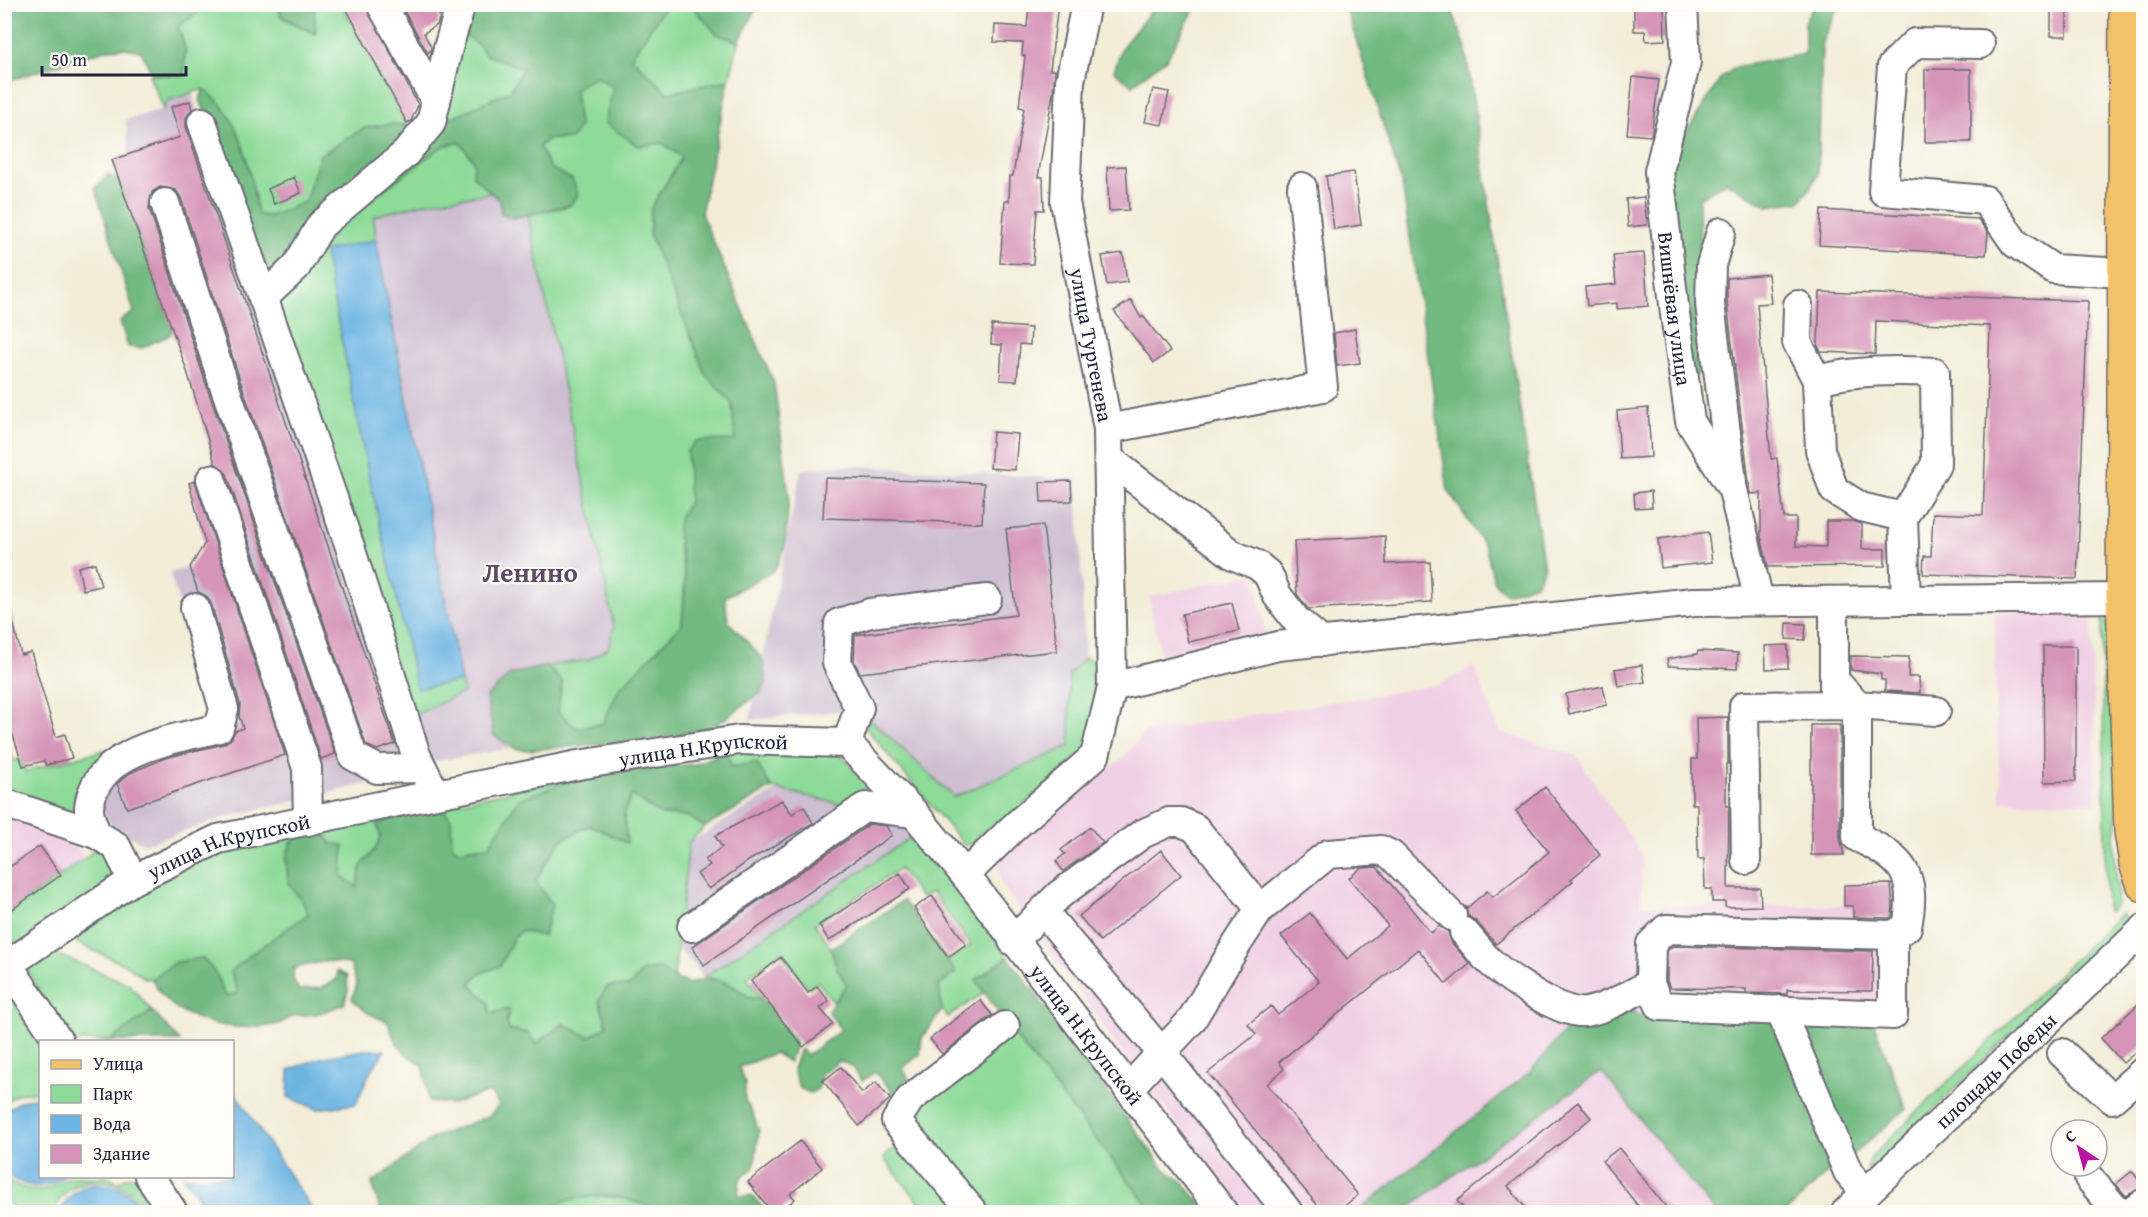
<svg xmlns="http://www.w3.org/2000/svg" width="2148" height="1217" font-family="'Gentium Book Plus',serif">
  <rect width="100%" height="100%" fill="#fdfcf7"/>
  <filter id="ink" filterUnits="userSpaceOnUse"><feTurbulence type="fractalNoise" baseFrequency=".0167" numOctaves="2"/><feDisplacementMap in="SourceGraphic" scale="12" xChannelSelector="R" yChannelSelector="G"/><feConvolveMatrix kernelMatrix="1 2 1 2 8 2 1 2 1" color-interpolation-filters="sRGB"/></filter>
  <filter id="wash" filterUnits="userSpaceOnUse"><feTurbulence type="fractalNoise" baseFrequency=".008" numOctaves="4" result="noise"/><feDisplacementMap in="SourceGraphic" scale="24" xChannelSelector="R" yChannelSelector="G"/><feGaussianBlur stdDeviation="1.35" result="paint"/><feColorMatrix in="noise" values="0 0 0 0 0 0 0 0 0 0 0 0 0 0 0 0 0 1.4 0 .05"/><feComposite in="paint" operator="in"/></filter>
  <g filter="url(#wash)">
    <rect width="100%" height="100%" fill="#f3edd8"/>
    <path fill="#f0d0e5" d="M1254,574L1267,639L1162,660L1149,597Z
      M1995,612L2092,615L2096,803L2001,801L1996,723Z
      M1474,666L1499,732L1576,755L1642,855L1641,906H1853V924L1900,923V1019L1601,1071L1715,1212H1246L1129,1063L1000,882V861L1006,853L1075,791L1122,759L1145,732L1438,685Z
      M4,816L65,832L85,858L5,915Z"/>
    <path fill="#cebed2" d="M192,94L255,296L414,777L367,784L234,815L145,844L113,829L88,788L208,716L209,709L185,639L189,637L170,573L190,567L205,546L189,483L204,478L215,464L187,371L112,160L129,154L126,120L163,109L167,101Z
      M558,183L647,724L432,762L405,696L331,227L429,202Z
      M837,465L1077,479L1085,658L1069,674L1070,746L954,797L859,709L750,720L801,470Z
      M839,754L917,833L704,977L679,949L689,842Z"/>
    <path fill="#8dda99" stroke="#587e6a" stroke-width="1.5" d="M209,5H278L281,17L315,34L314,5H342L406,125C371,121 349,138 320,155L305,202L271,216L258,215C249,170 244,118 204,89L167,101L163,109L149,75H184L185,49L178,26Z
      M666,5H694L717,34L739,42L729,80L668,93L631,57Z
      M462,32L480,46L486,55L523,67L510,91L437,124Z
      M594,76L613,86L638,146L662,143L682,157L651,208L649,235L670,257L723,355L739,445L678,545L685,576L682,624L619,689L603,723L577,728L558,712L562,681L546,666L588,660L608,648L614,627L528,215L570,206L573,180L550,168L539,147L547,139H571L575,89Z
      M460,142L474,161L473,176L491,193L429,202L374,216L376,240L324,251L367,467L417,688L461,681L464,692L413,716L274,307L331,227L443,146Z
      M2102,619L2111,627L2117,822L2114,841L2118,903L2109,912L2106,909Z
      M1085,658L1094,661L1091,749L977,843L964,845L866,728L869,718L954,797L1070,746L1069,674Z
      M116,747L80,821L7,795L4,752L10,750L13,760H22L25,771Z
      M725,751L839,754L888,801L844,805L772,788L756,763L732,767Z
      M581,777L519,799L489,846L457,850L451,846V819L377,824L381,837L374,851L361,866L357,887L342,876V868L291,842L286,858L288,882L303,899L308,914L250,955L231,971L238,993L225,996L217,975L175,962L152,979L145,978L126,965L77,943V932C129,898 179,868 237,847Z
      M632,795L661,815L687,816L705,827L689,842L674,978L659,968L642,972L630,987L600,1000L608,1026L589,1037L563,1024L536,1044L528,1033L509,1030L506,1022L509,1009L490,1014L489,1003L470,984L479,974L500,966L513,939L521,931L544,936L535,881L560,841L590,825L624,812Z
      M917,833L1008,957L976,980L985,992L948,1017L942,1010L939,986L955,972L947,961L971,945L932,892L921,898L900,869L815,924L831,948L837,969L848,984L835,1004L818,982L809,988L780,952L747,978L762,998H750C736,986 723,980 704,977Z
      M101,843L118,872L114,882L5,957V915L85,858Z
      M2122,913L2126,922L1875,1166L1867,1170L1872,1156Z
      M46,954L61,956L129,984L152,1011L110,1041H66L26,967Z
      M10,987L49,1041L40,1042V1091L18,1094L5,1102L4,988Z
      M1011,1031L1153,1212H980L913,1128L916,1104Z
      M905,1139L966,1212H914L920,1203L884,1159L886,1154Z
      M70,1177H109L117,1183L127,1177H141L166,1212H146C131,1173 67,1168 54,1212H16L5,1197V1178C26,1195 49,1192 70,1177Z
      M597,1196L619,1197L666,1212H538L566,1200Z"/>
    <path fill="#72ba81" stroke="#4a6e5e" stroke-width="1.5" d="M5,4H209V5L178,26L185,49L184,76L152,74L141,51L125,48L108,49L5,82Z
      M278,5H314L316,34L281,16Z
      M471,5H666L631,57L668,93L729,80L701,213L774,383L789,495L785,545L775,570L725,597L728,621L762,658L766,683L760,693L712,728L652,740L528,750L516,749L494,736L486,697L510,675L546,666L562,681L558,712L577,728L603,723L619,689L682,624C683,608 686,591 685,576C682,549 668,525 689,503L687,451L696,441L735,440L732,403L706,375L650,235L651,208L682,157L662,143L638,146L605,123L613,86L594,76L575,89L579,127L571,139H547L539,147L550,168L573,180L578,195L570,205L512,218L501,213L500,201L473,176L474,161L460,142L443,146L285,263L269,271L246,230L200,99L204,89C244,118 249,169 258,215L271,216L305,202L320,155L364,128L390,124L429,128L510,91L523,68L486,55L480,46L462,32Z
      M691,5H758L739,42L717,34Z
      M1156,5H1197L1167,58L1132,85L1114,71L1122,47Z
      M1345,5H1450L1465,45L1544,568L1536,584L1506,594L1494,582L1486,548L1448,490L1402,184Z
      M1814,5H1839L1822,42L1818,175L1801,201L1768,206L1726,182L1699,198L1702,370L1691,381L1665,166L1721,78L1736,67L1805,54V22Z
      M107,175L119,179L172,328L170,335L141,348L128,347L120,321L134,312L95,188Z
      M725,751L732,767L756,762L772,788L705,827L687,816L661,815L632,795L624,812L627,843L590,825L560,841L535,881L552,904L544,936L521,931L513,939L500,966L479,974L470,984L489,1003L490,1014L510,1009L506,1022L509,1030L528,1033L536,1044L563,1024L589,1037L607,1026L599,1000L608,986H629L642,972L659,968L674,978L689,984C713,974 731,982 750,998H762L796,1043L789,1062L775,1053L739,1067L745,1083V1100L753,1114L759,1132L754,1167L740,1179L738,1196H752L767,1212H666L619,1197L597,1196L566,1200L538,1212H381L372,1183L433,1138L489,1116L499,1105L490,1092L452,1104L429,1102L423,1065C403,1055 394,1043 388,1022L368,1013L352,999L357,984L350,964L326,961L294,968L293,979L299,990L321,988L337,979V971L347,976L348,991L344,1004C333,1008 320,1015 308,1015C304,1016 299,1014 295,1015C289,1017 284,1022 278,1024C236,1034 171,1023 152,979L175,962L203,958L217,975L225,996L238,993L231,971L250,955L308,914C303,899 296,895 289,883C287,878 287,870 287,864C285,840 301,833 321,830L332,844L344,845L342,876L357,887L361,866L374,851L381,837L377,824L402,816L445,811L451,819L452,846L457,850L489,846L519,799L581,777L603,772L696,764Z
      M903,900L956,972L939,986L942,1010L922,1038L920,1054L903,1068L911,1084L895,1095L875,1072L862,1081L853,1067L840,1061L821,1074L818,1089L810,1093L799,1088L793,1069L800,1049L807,1055L841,1030L828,1011L847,984L837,969L831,948Z
      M1008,957L1164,1169L1182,1181L1207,1212H1153L1011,1031L976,980Z
      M1629,1006L1638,1015L1770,1016L1835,1165L1786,1212H1715L1601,1071L1402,1212H1357L1531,1071L1563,1033Z
      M152,1011L180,1041H110Z
      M1797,1016L1872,1018L1906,1109L1851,1156Z"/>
    <path fill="#6cb5e3" stroke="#476c8f" stroke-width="1.5" d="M376,240L461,681L417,689L367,467L324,251Z
      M363,1050H385L369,1074L356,1104L317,1109L288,1097L289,1070L320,1058Z
      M233,1090L314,1212H209L184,1177L232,1176Z
      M32,1098H40V1176L64,1177C45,1190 21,1189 5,1172V1112L19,1102Z
      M102,1184C121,1186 135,1195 143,1212H60C68,1194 82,1184 102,1184Z"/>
    <g id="blocks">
      <path fill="#d594b8" d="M344,4H365L418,105L411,121L407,123Z
        M400,4H433L440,17L437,25L424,33L431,47L430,51L428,53Z
        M1029,4H1058L1050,70H1055L1053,94L1038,177H1043L1044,210H1037L1033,264L1000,263L1005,201H1009L1010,176H1013L1024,108L1019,107L1025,56L1022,55L1023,43L994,42L995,25L1027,27Z
        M1634,4H1664L1665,40L1646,41L1645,31H1634Z
        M2051,4H2067V36H2051Z
        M1925,69H1971V142H1925Z
        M1633,77L1659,80L1651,136L1627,134Z
        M1153,89L1169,92L1162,125L1145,122Z
        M190,101L192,109L186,118V127L395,744L377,750L366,745L240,380L181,198L176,190L160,187L152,192L149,208L208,390L335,754L321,759L227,474L215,463L187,371L112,160L180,137L171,107Z
        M1126,166L1129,210L1109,211L1107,167Z
        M1354,172L1361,225L1334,229L1326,176Z
        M294,177L301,193L274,204L268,189Z
        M1644,197L1647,225L1628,227L1626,199Z
        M1821,210L1978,219L1988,233L1986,255L1819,245Z
        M1123,253L1127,282L1107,285L1102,256Z
        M1644,253L1648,306L1617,309V303L1587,306L1585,287L1616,284L1613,255Z
        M1768,274L1771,303L1757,304L1771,459L1777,458L1784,518H1796V546L1826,547V521H1852L1862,524V549H1885V566L1768,567L1761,536V493L1751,494L1750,490L1727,303V278Z
        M1820,292L2088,301L2077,579L1923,574L1924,556H1931L1933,513L1983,515L1990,326L1876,321L1875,354L1821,352L1818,346Z
        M1131,300L1141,318L1143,316L1170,351L1154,363L1114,311Z
        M992,325L1031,328L1030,345L1020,344L1017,381L1000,380L1002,345L991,344Z
        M1355,329L1360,363L1337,366L1334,333Z
        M1648,408L1651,457L1620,459L1617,411Z
        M993,432L1018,434L1015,470L990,468Z
        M825,478L984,483L982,523L823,518Z
        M195,481L285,755L127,808L117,784L130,773L165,758L223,744L231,739L235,731L243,728L239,716L240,704L211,603L206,596L198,592L190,567L205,543L189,483Z
        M1071,481L1072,501L1041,502L1040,482Z
        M1651,491L1652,507L1635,508L1634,493Z
        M1043,525L1057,651L860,673L854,661L855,635L1016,615L1006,529Z
        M1708,532L1712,562L1661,568L1658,539Z
        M1385,536L1386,564L1430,562L1432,602L1308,609L1297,594L1294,541Z
        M95,563L101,586L83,590L78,567Z
        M1232,603L1239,631L1188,642L1182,614Z
        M10,609L21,655L31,652L56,737L65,734L72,758L46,765L44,761L23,766L4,707V610Z
        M1787,623L1806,624L1805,640L1786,639Z
        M1788,645V668L1766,669L1765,646Z
        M2043,646H2076V781L2044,782Z
        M1698,651L1738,653L1737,669L1668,666L1667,659L1697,654Z
        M1851,656L1909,657L1908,677H1919L1920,693L1885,691V680H1881V674L1851,670Z
        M1642,665L1645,682L1618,686L1615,669Z
        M1603,686L1607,705L1569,714L1566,694Z
        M1728,717V764H1726V806H1729L1728,888H1760L1761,906L1725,907V902H1712V889H1705L1704,859H1698L1697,804H1692V759H1697L1696,718Z
        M1811,725H1840V837L1844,855H1811Z
        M1545,787L1600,855L1571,879L1573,881L1496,944L1476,921L1468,916L1465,906L1467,908L1487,891L1493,897L1549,852L1516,811Z
        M782,800L792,814L804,806L813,823L750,860L709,889L697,874L710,865L705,860L722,847L715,836Z
        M870,824L886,826L892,835L704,965L692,947Z
        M1090,827L1103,843L1063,871L1056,861L1065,854L1061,850Z
        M40,846L61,875L4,915V871Z
        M1161,850L1181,875L1100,941L1079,916Z
        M1377,867L1431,933L1439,926L1448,932L1452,943L1470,964L1446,984L1418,949L1279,1062L1284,1069L1267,1084L1358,1195L1337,1212H1323L1208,1073L1256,1034L1248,1024L1271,1006L1278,1015L1319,982L1281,936L1310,913L1347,959L1388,926L1349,878L1361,868Z
        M900,873L910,889L829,941L819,925Z
        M1891,884L1893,907L1892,917L1889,918L1853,917V906H1844V885Z
        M932,896L966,944L948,957L914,908Z
        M1673,946L1873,951L1872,991L1787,990V994L1746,993V989L1670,988L1667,981V951Z
        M781,957L808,993L817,986L829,1001L820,1008L833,1024L803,1047L751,981Z
        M2144,999V1045L2123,1063L2101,1038Z
        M980,1000L992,1015L942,1054L930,1039Z
        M841,1067L862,1093L876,1082L890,1099L859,1126L823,1081Z
        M1578,1102L1591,1118L1508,1186L1529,1212H1467L1457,1201Z
        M800,1141L822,1168L790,1194L795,1199L779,1212H772L748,1182Z
        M1619,1148L1670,1212H1643L1602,1161Z
        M2132,1171L2144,1187L2126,1196L2116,1184Z"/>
    </g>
  </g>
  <g filter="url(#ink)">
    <use href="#blocks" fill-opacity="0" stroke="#6b6972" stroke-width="1.5"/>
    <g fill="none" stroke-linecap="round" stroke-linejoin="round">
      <defs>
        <g id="minor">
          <path d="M381,4L436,101"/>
          <path id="s1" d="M1086,4L1070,81L1065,202L1108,429L1112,687"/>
          <path id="s2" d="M1683,4L1686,62L1659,171L1675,314L1690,421L1733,490L1759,601"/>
          <path d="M1980,44L1915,43L1892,66L1883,191L1985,200L2015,243L2053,269L2124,273"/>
          <path d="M202,122L350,547L416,755L435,793"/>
          <path d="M165,203L224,385L353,756L377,769L422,768"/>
          <path d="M1721,232L1711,265L1710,304L1732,482"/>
          <path d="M263,298L296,267L321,225L405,154L431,123L448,48L461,4"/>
          <path d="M1798,305L1797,342L1817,380L1820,450L1834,490L1861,507L1903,517"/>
          <path d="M1817,380C1857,370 1895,370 1935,372L1936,464L1903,517L1906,600"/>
          <path d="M1108,429L1323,387L1302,187"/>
          <path d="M1109,459L1233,555L1257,565L1268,574L1277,595L1296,620L1322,642"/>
          <path d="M211,479L307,768L308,821"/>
          <path d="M1834,680L1857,705V837C1904,859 1917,874 1907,927L1893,935"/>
          <path d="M1834,698V601"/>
          <path d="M847,743L859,708L837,663L839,623L870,613L987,599"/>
          <path id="s3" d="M4,803L96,834L116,846L133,880L218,839L578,765L739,740L847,743L914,813L965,875L1223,1212"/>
          <path d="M96,834C94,826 88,815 89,807C96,748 174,740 219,728L224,709L195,608"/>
          <path d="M1746,860L1744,706L1857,705L1936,711"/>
          <path d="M965,875L1013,828L1095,756L1112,687L1278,646L1694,602L2123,598"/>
          <path d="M1043,911L1162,1053L1288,1212"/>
          <path d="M692,927L865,807L914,813"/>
          <path d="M1666,929L1893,935V1015L1660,1006L1650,984L1651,944Z"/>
          <path d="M1464,932C1471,940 1478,949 1485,957C1503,975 1561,1016 1586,1012C1608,1008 1630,994 1650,984"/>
          <path d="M1013,941L1059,895L1142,834L1169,822H1181L1195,828L1260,909"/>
          <path d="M8,965L59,1042"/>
          <path d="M4,967L133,880"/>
          <path d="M1780,1010L1848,1172L1866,1193"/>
          <path d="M2062,1053L2112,1099L2144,1071"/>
          <path d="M1128,1089L1191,1021L1237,944L1260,909L1328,854L1381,850L1391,855L1452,916"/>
          <path d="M149,1176L173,1212"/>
          <path d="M2089,1178L2118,1212"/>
          <path d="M973,1212L896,1121L910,1099L1005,1026"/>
          <path id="s4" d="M1846,1212L2144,929"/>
          <path d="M2131,1212L2144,1203"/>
        </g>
        <path id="major" d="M2126,4L2123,598L2131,831L2136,863L2144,885"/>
      </defs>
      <use href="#minor" stroke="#6b6972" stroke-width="32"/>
      <use href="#major" stroke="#6b6972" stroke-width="36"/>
      <use href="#minor" stroke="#fff" stroke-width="28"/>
      <use href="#major" stroke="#f2c26a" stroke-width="33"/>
    </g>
  </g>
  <g text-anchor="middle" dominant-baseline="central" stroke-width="4.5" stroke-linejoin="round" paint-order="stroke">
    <g font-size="21" fill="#22223b" stroke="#fdfcf7">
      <text stroke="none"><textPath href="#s2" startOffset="309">Вишнёвая улица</textPath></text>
      <text stroke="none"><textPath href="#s1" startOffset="345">улица Тургенева</textPath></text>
      <text stroke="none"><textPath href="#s3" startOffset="747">улица Н.Крупской</textPath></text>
      <text stroke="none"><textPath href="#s3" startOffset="261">улица Н.Крупской</textPath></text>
      <text stroke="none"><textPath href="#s3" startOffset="1269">улица Н.Крупской</textPath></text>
      <text stroke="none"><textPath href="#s4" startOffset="206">площадь Победы</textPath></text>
    </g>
    <g font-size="27" font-weight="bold" fill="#614a67" stroke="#fdfcf7">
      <text x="530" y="572">Ленино</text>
    </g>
  </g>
  <rect width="2148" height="1217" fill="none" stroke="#fdfcf7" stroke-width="24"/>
  <rect x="39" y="1040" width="195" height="138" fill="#fdfcf7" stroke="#a5a5ac" stroke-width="1.5"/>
  <rect x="51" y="1060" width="30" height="9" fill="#f2c26a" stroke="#a5a5ac" stroke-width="1.5"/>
  <text x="93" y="1070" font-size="18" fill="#22223b">Улица</text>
  <rect x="51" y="1085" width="30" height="18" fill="#8dda99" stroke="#a5a5ac" stroke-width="1.5"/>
  <text x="93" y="1100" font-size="18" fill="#22223b">Парк</text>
  <rect x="51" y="1115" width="30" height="18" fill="#6cb5e3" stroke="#a5a5ac" stroke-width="1.5"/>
  <text x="93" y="1130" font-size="18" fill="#22223b">Вода</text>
  <rect x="51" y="1145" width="30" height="18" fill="#d594b8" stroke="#a5a5ac" stroke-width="1.5"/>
  <text x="93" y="1160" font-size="18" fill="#22223b">Здание</text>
  <g transform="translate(2079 1148) rotate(324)"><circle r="28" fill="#fdfcf7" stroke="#a5a5ac" stroke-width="1.5"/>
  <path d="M0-4.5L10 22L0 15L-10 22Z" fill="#b5179e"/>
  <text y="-9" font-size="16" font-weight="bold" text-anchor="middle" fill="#22223b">С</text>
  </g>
  <path d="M42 66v9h144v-9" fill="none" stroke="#22223b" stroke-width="3"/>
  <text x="51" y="66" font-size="18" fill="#22223b" stroke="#fdfcf7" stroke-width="4.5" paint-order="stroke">50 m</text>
</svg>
